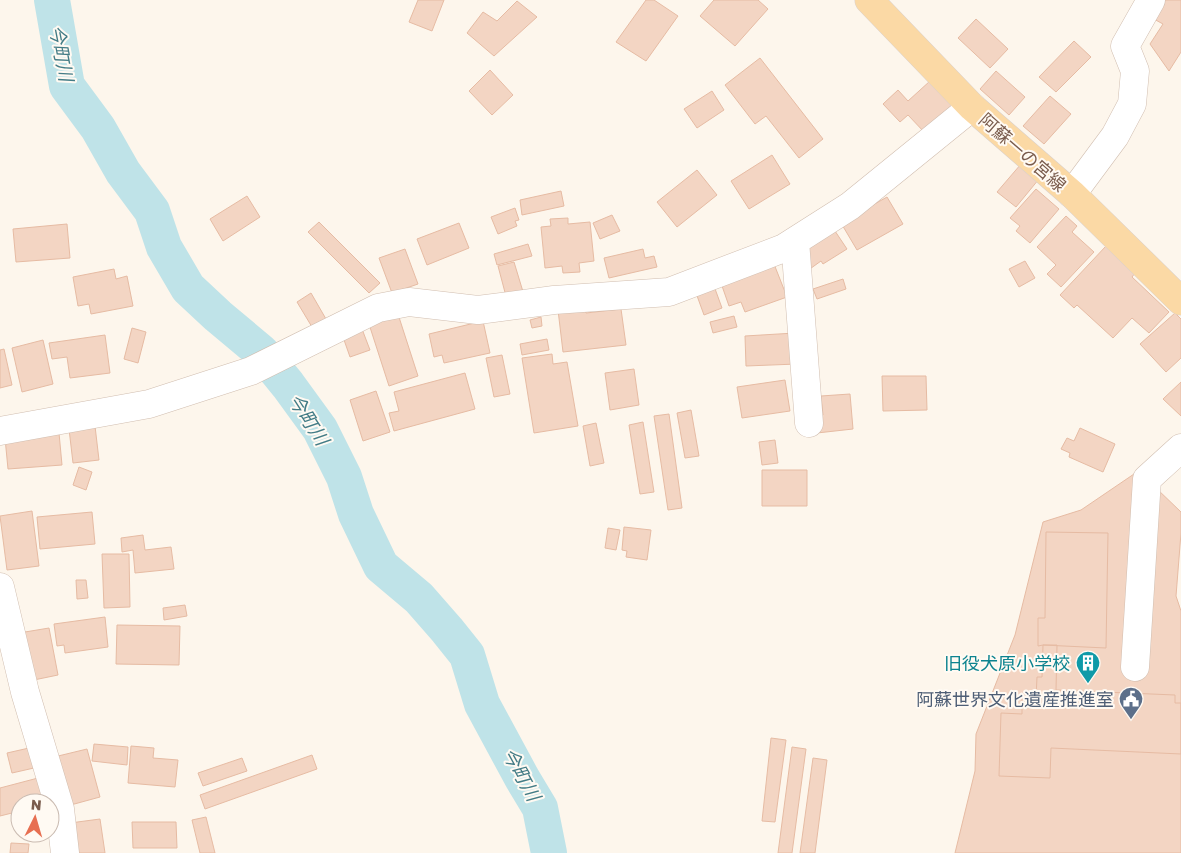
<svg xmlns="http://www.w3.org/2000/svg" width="1181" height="853" font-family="'Golos Text','Noto Sans JP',sans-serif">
  <rect width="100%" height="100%" fill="#fdf6ec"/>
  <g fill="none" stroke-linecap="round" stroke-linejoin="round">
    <path stroke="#bfe3e8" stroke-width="36" d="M52,0L67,86L98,128L123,172L152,211L164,247L188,288L218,316L261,352L288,385L320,429L344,477L356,514L381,566L419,598L447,630L467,655L482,704L522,778L540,808L549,853"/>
  </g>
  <path fill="#f3d5c3" stroke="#e6bba3" d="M418,0H444L432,31L409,22Z
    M646,0H654L678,16L646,61L616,42Z
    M714,0H758L768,9L735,46L700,16Z
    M1163,0H1181V52L1169,71L1150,44L1163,24L1152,18Z
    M517,1L537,17L494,56L467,33L483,12L497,21Z
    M976,19L1008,49L990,68L958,38Z
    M1074,41L1091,57L1056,92L1039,77Z
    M760,58L823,139L799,158L766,116L755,124L725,85Z
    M490,70L513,95L492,115L469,91Z
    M996,71L1025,97L1009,115L980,89Z
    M930,81L954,106L925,133L908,115L900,122L883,104L898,90L908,101Z
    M712,91L724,110L697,128L684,109Z
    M1050,96L1071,114L1044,144L1023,126Z
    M772,155L790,184L749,209L731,181Z
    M1021,164L1039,179L1016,207L997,192Z
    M697,170L717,195L677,227L657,202Z
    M1036,189L1059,209L1030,243L1016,231L1020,226L1010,218Z
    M561,191L564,206L522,215L520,200Z
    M247,196L260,217L223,241L210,219Z
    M887,197L903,224L857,250L841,223Z
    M515,208L519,220L515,221L517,226L498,234L491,217Z
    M612,215L620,231L600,239L593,223Z
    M1066,216L1077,226L1072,232L1094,252L1061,287L1047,274L1056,265L1037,247Z
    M568,218V224L590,222L594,261L579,263L580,272L563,273L562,266L545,268L541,227L551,226L550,219Z
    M319,222L380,283L369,293L308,232Z
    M459,223L469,248L427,265L417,239Z
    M67,224L70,258L16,262L13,229Z
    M833,228L847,249L823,264L821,261L807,271L803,248Z
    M528,244L532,256L497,265L494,254Z
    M1106,246L1135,273L1132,277L1169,312L1149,333L1132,318L1113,338L1077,305L1074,308L1060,295Z
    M405,249L418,284L392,293L379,258Z
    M643,249L645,258L654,256L657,267L609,278L604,258Z
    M1025,261L1035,278L1019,287L1009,269Z
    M514,262L524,295L507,300L498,266Z
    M774,264L787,297L745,312L741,302L729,306L721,283Z
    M114,269L116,279L127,276L133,306L91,314L89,304L78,306L73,277Z
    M843,279L846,289L817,299L813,289Z
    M714,286L722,308L704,315L696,293Z
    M311,293L326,319L312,327L297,302Z
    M585,307L586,313L621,309L626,345L563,352L558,310Z
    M397,311L418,376L389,386L368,321Z
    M1175,313L1181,319V358L1166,372L1140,344Z
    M734,316L737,327L713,333L710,322Z
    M541,317L542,326L532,328L530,320Z
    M483,321L490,353L444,363L442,355L434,357L429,334Z
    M132,328L146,332L138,363L124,359Z
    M362,329L370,350L350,357L343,337Z
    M795,333L797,364L746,366L745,336Z
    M105,335L110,373L70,378L67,357L52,359L49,343Z
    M547,339L549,350L522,355L520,344Z
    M43,340L53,384L22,392L12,348Z
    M4,349L12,385L0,388V350Z
    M552,354L553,364L567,362L578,426L534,433L522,358Z
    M502,355L510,394L494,397L486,358Z
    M634,369L639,405L610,410L605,373Z
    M465,373L475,409L394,431L389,413L399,411L394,392Z
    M882,376H926L927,410L883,411Z
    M785,380L790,411L742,418L737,387Z
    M1181,382V416L1163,399Z
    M376,391L390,432L363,441L350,400Z
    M850,394L853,429L817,433L816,415H823L821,396Z
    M691,410L699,456L685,458L677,413Z
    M669,414L682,508L668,510L654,416Z
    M643,422L654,492L640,494L629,425Z
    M596,423L604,463L590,466L583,426Z
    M95,426L99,460L73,463L69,429Z
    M1080,428L1115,444L1103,472L1069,457L1070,453L1061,449L1067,438L1074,441Z
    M59,433L62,465L8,469L5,438Z
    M775,440L778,463L762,465L759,442Z
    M79,467L92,472L86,490L73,485Z
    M762,470H807V506H762Z
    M1134,474L1155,487L1181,512V533L1176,596L1181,611V853H955L975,771L976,734L1015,635L1043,522L1081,510Z
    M32,511L39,566L7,570L0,516Z
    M92,512L95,544L40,549L37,517Z
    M624,527L651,530L647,560L626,557L627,551L622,550Z
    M608,528L620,530L616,550L605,548Z
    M1046,532L1108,533L1106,648L1043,645L1038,646V618H1045Z
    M143,535L145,550L171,547L174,569L135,573L133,550L122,552L121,538Z
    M102,554H129L130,607L104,608Z
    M76,580H86L88,598L77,599Z
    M185,605L187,616L164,620L163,608Z
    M105,617L108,647L65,653L64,645L57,646L54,624Z
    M117,625L180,626L179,665L116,664Z
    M49,628L58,675L29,681L19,633Z
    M1043,645H1057L1056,690L1175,695V703H1181V754L1051,748L1050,778L999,776L1001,713L1022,714V697L1036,698L1037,677H1042Z
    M771,738L786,740L775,822L762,821Z
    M94,744L128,747L127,765L92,761Z
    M131,746L154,748L153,758L178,760L175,787L128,783Z
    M792,747L806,749L792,853H778Z
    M29,748L34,768L12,773L7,753Z
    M87,749L100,797L67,806L54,757Z
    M312,755L317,769L205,809L200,795Z
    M242,758L247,771L203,786L198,773Z
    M813,758L827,760L815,853H800Z
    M38,778L44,803H20V811L0,816V788Z
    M206,817L215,853H200L192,820Z
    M100,819L105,853H74L70,823Z
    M132,822H176L177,848H133Z
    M11,843L29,844L28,853H10Z"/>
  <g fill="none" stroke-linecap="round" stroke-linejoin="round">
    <defs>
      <path id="minor" d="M1072,194L1115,136L1132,104L1135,71L1125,46L1151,0
        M795,241L809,423
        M0,431L149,404L251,371L378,308L409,302L478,310L554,300L669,292L784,248L850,206L972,107
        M0,587L25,692L60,809L65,853
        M1135,667L1147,479L1181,448"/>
      <path id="major" d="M869,0L972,107L1072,194L1181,301"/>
    </defs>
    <use href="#minor" stroke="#d1beb0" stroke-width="29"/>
    <use href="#major" stroke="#dad1cd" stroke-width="29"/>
    <use href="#minor" stroke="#fff" stroke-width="28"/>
    <use href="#major" stroke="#fbd9a5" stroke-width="28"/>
  </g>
  <defs>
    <symbol id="building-pin" viewBox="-11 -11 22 30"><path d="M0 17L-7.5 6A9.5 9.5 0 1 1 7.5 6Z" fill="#0f9aa8" stroke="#fffaf3"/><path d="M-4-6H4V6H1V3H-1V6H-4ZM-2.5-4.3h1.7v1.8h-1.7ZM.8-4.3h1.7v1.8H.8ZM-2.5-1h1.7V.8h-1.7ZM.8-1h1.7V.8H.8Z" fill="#fff"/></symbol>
    <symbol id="civic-pin" viewBox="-11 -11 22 30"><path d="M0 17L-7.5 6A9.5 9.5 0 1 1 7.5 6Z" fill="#5c6f8a" stroke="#fffaf3"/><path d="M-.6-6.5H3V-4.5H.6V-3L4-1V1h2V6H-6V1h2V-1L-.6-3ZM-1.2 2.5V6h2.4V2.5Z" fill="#fff"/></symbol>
  </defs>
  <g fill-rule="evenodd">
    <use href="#building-pin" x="1074" y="649" width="28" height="38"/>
    <use href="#civic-pin" x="1117" y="685" width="28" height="38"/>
  </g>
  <g text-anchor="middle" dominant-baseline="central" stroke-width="4" stroke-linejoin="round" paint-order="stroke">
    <g font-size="18" fill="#7a5c4d" stroke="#fffaf3">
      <text transform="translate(1023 152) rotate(41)">阿蘇一の宮線</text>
    </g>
    <g font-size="18" fill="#0d838f" stroke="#fffaf3" text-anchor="end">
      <text x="1070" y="663">旧役犬原小学校</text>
    </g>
    <g font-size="18" fill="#4e5e75" stroke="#fffaf3" text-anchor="end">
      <text x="1114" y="699">阿蘇世界文化遺産推進室</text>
    </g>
    <g font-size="19" font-style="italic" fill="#437c86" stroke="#fffaf3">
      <text transform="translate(62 53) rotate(79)">今町川</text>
      <text transform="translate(309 419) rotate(57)">今町川</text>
      <text transform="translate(522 774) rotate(61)">今町川</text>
    </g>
  </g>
  <g transform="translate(35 818) rotate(5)"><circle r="24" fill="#fffaf3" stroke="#cabbb1"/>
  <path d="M0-4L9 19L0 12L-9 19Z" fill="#e76f51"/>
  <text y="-8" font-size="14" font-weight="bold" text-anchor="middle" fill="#7a5c4d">N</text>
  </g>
</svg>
